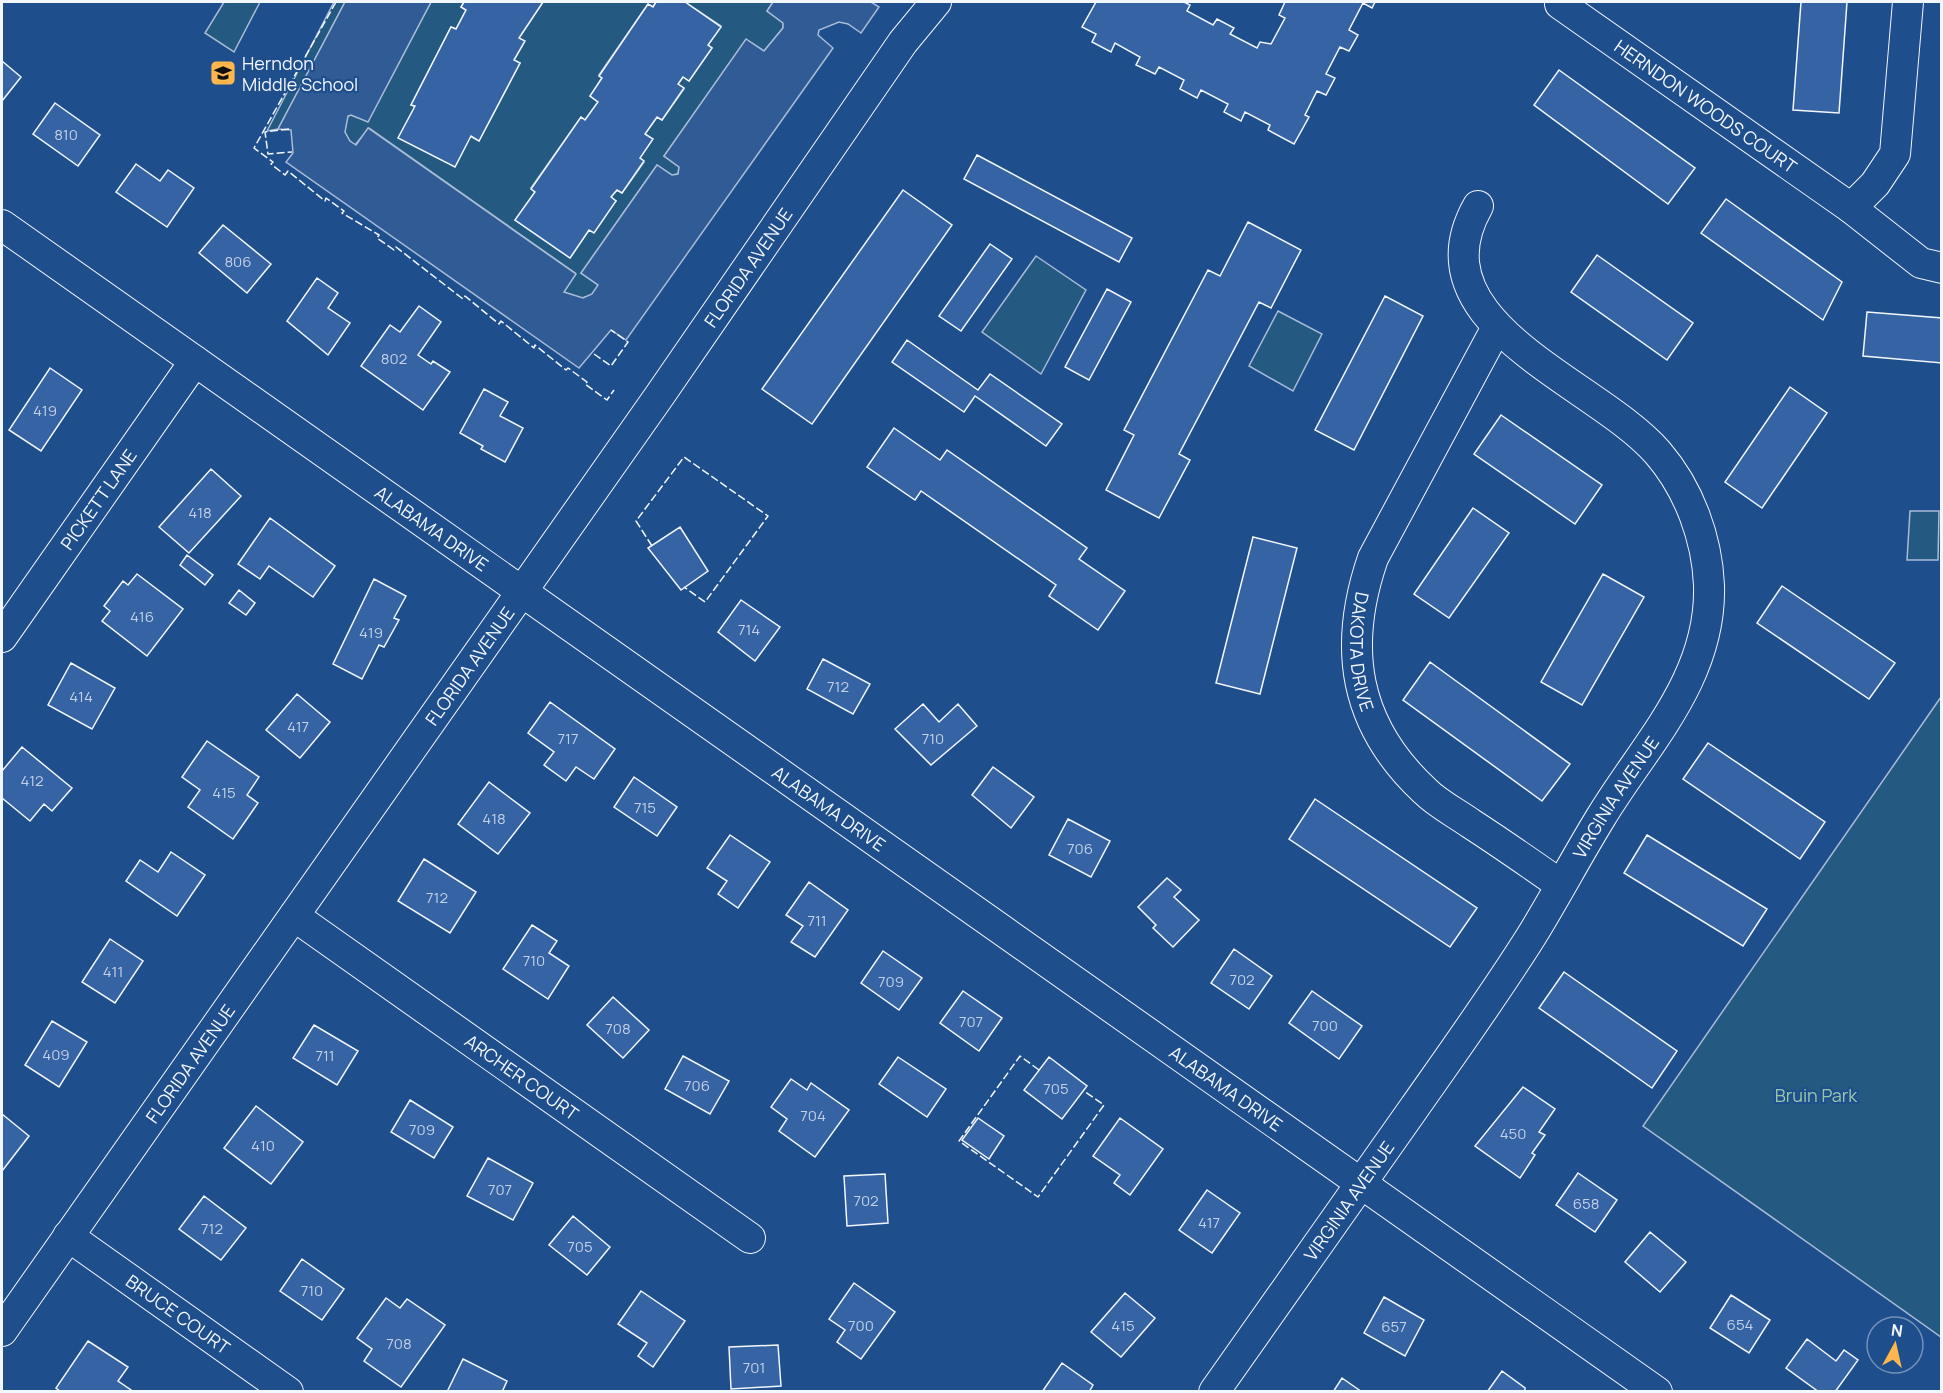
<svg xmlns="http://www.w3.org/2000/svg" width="1943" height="1393" font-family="Manrope,sans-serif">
  <rect width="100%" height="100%" fill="#1f4e8c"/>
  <path fill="#245a82" stroke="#a8bbd7" stroke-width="1.5" d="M224,2H260L234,52L205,33Z
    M334,2H345L278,129L267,131Z
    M431,2H464L461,7L466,10L456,29L451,27L411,105L479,141L520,63L514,60L524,42L519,38L543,2H656L653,7L648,4L599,75L602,78L590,96L598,102L585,120L581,117L531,188L535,192L515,220L570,258L589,230L616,201L611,197L617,190L622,193L644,162L640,158L645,134L657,117L662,120L684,89L678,84L683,77L689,81L712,48L708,45L721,26L685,2H773L767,11L783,23V28L764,51L746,40L664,156L679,167L678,174L672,175L657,165L581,273L598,285C594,301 575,300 564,292L575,273L369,128L355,145C344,139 342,127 348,116L351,115L368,121Z
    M1036,256L1086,290L1041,374L982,332Z
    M1278,311L1322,334L1293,391L1249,366Z
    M1910,511H1939L1938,560H1907Z
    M1941,697V1337L1643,1126Z"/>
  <path fill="#305b95" stroke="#a8bbd7" stroke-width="1.5" d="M345,2H431L368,122L351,115L348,116L345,132L350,141L356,145L368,128L576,274L564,292L583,298L592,294L598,285L581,273L657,165L672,175L678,174L679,167L664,156L746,39L764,51L783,28V23L767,11L773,2H871L879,7L861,33L848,24L839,22L819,30L818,35L833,48L626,340L611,330L579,368L286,162L293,153L291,130L278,129Z"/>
  <path fill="#3563a3" stroke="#f2f6ff" stroke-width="1.5" d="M464,2H543L519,38L525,41L514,60L520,63L479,141L471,136L455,167L398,138L415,106L411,105L451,27L456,29L466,10L461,7Z
    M656,2H685L721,27L708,45L712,48L689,81L683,77L678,84L684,88L662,120L657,117L645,134L653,139L640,158L644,161L622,193L617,190L611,197L616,201L594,233L589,230L570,258L515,220L535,192L531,189L581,117L585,120L598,102L590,96L602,78L599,76L648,4L653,7Z
    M1096,2H1184L1190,5L1187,11L1213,25L1217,19L1234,28L1230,34L1257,48L1260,42L1271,44L1285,18L1279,15L1285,2H1375L1372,8L1363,3L1349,30L1358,35L1349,51L1340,47L1326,74L1335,78L1326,95L1317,91L1305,115L1309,117L1294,144L1268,130L1270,125L1245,112L1241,121L1224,112L1228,104L1201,90L1197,98L1180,89L1184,80L1159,67L1155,74L1136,65L1140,57L1115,43L1111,52L1092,42L1096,34L1082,27Z
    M1801,2H1847L1839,113L1793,110Z
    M2,61L21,77L2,101Z
    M1559,70L1695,168L1668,204L1534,105Z
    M55,103L100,135L78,166L33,134Z
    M977,155L1132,238L1119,262L964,179Z
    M136,164L160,181L168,170L194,188L167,227L116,192Z
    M903,190L952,225L812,424L762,389Z
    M1726,199L1842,282L1823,320L1701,233Z
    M1248,222L1301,250L1271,308L1259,302L1179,454L1190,460L1159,518L1106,490L1134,435L1124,430L1208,270L1220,276Z
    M223,225L271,264L247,293L199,253Z
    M990,244L1012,259L961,331L939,316Z
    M1597,255L1693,323L1667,360L1571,292Z
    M317,278L338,293L328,308L350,323L328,355L287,321Z
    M1107,289L1131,302L1089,380L1065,367Z
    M1385,296L1423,316L1354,450L1315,430Z
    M419,306L441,322L418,355L431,364L433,361L450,372L423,410L361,366L390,325L400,332Z
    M1867,312L1942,318V363L1863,356Z
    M907,340L978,390L990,374L1062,424L1046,446L975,396L964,412L892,362Z
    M50,368L82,390L41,451L9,430Z
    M1790,387L1827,413L1762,508L1725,482Z
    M484,389L508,402L500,416L523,428L505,462L481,449L483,446L460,433Z
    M1501,415L1602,485L1575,524L1474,454Z
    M894,428L940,460L947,450L1087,548L1079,559L1125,591L1098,630L1049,596L1056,585L921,491L915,500L867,467Z
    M211,469L241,496L189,553L159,527Z
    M1473,508L1509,533L1449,618L1414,594Z
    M270,518L335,566L313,597L269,566L260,579L238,564Z
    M680,527L708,571L681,590L648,548Z
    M1253,537L1297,548L1260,694L1216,683Z
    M187,555L213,575L205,585L180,565Z
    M137,574L183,609L147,656L102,621L110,611L104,606L123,581L128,585Z
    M1603,574L1644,597L1582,705L1541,682Z
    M374,579L406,596L394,618L399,620L384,647L379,645L362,679L333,664Z
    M1782,586L1895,663L1869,699L1757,623Z
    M239,590L255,603L246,615L229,603Z
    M741,600L780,627L755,661L718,632Z
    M823,659L870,684L853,714L807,689Z
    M1430,662L1570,764L1542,801L1403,700Z
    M71,663L115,688L92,729L48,705Z
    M297,694L330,722L300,758L266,730Z
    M550,702L615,749L594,779L576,767L566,781L544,765L554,752L528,733Z
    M923,704L939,722L958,704L977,726L931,765L895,729Z
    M207,741L259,777L247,795L258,803L233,839L188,807L200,790L182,777Z
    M1708,743L1825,822L1800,859L1683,779Z
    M22,747L72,788L52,811L44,804L30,821L2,798V771Z
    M993,767L1034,797L1011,828L972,795Z
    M634,777L677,807L657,836L614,807Z
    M489,782L530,813L498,854L458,824Z
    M1315,799L1477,908L1450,947L1289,839Z
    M1068,819L1110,841L1091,877L1049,855Z
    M730,835L770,862L738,908L718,894L727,881L707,868Z
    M1647,835L1767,909L1743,946L1624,873Z
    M171,852L205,875L177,916L126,881L140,860L158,872Z
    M424,859L476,892L450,933L398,901Z
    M1167,878L1181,890L1174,897L1199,920L1173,947L1153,928L1156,925L1138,907Z
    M809,882L848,910L815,957L791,942L803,926L786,915Z
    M532,925L557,941L549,953L569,966L548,999L503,969Z
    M110,939L143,961L115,1003L82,982Z
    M1234,949L1272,976L1249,1009L1211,983Z
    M883,951L922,978L899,1010L861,983Z
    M1564,972L1677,1051L1652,1088L1539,1008Z
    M963,991L1002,1018L979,1051L940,1023Z
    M1312,991L1362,1026L1339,1059L1289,1023Z
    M613,997L649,1030L623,1058L587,1025Z
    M52,1021L87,1042L59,1087L25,1065Z
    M314,1025L358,1051L337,1085L293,1058Z
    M683,1056L729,1081L710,1114L665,1089Z
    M898,1057L946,1089L927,1117L879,1084Z
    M1049,1057L1087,1086L1062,1119L1024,1090Z
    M791,1079L807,1090L811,1083L849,1110L815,1157L779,1131L787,1119L771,1107Z
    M1523,1087L1555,1109L1539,1132L1545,1135L1532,1153L1535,1155L1520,1178L1475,1146Z
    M410,1100L453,1127L434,1158L391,1132Z
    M256,1106L303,1142L271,1184L224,1148Z
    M2,1114L29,1136L2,1171Z
    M978,1118L1004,1136L989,1159L962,1140Z
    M1120,1118L1163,1149L1130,1195L1114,1183L1120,1175L1093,1156Z
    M488,1158L533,1183L513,1220L467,1196Z
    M1578,1173L1617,1200L1595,1232L1556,1205Z
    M885,1174L888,1223L847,1226L844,1176Z
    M1207,1190L1240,1213L1212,1253L1179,1230Z
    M204,1196L246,1228L221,1260L179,1229Z
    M573,1216L610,1247L587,1275L549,1245Z
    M1650,1232L1686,1262L1660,1292L1625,1262Z
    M302,1259L344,1289L322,1320L280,1291Z
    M854,1283L895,1312L861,1359L837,1342L845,1330L829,1319Z
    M641,1291L685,1321L653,1367L638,1356L647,1343L618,1324Z
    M1125,1293L1155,1318L1121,1357L1091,1332Z
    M1731,1295L1770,1320L1749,1353L1710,1328Z
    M1384,1297L1424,1320L1405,1356L1364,1333Z
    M386,1298L400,1308L407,1299L445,1325L401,1387L364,1361L372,1349L357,1338Z
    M1807,1339L1836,1361L1844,1350L1858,1360L1835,1392H1819L1786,1368Z
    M88,1341L128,1367L118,1381L134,1392H61L56,1388Z
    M778,1345L781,1386L731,1389L729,1347Z
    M463,1359L507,1381L502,1392H447Z
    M1062,1363L1093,1385L1089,1392H1042Z
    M1502,1371L1525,1388V1392H1487Z
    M1342,1378L1362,1392H1333Z"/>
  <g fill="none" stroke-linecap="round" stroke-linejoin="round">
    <defs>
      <g id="minor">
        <path id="s1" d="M1560,4L1851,208L1921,263L1942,268"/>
        <path d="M1851,208L1875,184L1895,154L1908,2"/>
        <path id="s2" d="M2,225L1657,1392"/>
        <path id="s3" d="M1497,327L1373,558C1342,648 1354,725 1425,791C1438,804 1456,813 1470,823C1501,843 1531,864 1561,885"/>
        <path id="s4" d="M2,637L195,361"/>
        <path id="s5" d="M294,916L750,1238"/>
        <path id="s6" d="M68,1236L288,1392"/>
        <path id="s7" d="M2,1331L660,395L903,42L936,2"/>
        <path id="s8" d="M1214,1392C1281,1297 1347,1203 1414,1108C1454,1051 1495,994 1532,935C1556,896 1577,856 1601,817C1646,743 1712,678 1709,585C1707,538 1689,489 1658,453C1597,382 1411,324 1478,206"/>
      </g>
    </defs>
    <use href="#minor" stroke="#f2f6ff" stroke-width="32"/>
    <use href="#minor" stroke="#1f4e8c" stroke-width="30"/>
    <path stroke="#f2f6ff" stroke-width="1.5" stroke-dasharray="8 3" stroke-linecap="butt" d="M336,2L254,148L273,162L271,164L285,175L288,171L325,201L326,198L344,211L342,213L379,235L377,238L394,250L396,247L463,299L465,296L499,324L501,321L534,348L535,345L566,370L568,368L587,382L585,384L607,400L614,390
      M289,129L265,132L268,154L292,152
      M594,354L611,366L628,342L611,330
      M652,546L636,521L684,457L768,516L705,602L684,587
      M1039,1070L1020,1056L959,1141L1038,1197L1104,1105L1084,1091"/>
  </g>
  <defs>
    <symbol id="school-square" viewBox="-11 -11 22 22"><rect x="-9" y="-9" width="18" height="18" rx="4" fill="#ffb74d" stroke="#1f4e8c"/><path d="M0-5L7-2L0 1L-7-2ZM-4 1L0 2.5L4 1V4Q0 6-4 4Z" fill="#111"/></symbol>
  </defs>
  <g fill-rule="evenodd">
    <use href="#school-square" x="208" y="58" width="30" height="30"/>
  </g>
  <g text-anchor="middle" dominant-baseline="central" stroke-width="4.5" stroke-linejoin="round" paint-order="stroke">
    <g font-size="15" fill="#c3d1e8">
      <text x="66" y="134">810</text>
      <text x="238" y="261">806</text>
      <text x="394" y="358">802</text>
      <text x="45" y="410">419</text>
      <text x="200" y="512">418</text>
      <text x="142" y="616">416</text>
      <text x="749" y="629">714</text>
      <text x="371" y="632">419</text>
      <text x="838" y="686">712</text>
      <text x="81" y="696">414</text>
      <text x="298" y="726">417</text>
      <text x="568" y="738">717</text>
      <text x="933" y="738">710</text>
      <text x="32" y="780">412</text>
      <text x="224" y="792">415</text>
      <text x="645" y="807">715</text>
      <text x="494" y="818">418</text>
      <text x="1080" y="848">706</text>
      <text x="437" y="897">712</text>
      <text x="817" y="920">711</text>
      <text x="534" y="960">710</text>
      <text x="113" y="971">411</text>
      <text x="1242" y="979">702</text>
      <text x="891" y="981">709</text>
      <text x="971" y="1021">707</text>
      <text x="1325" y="1025">700</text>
      <text x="618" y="1028">708</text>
      <text x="56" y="1054">409</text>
      <text x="325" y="1055">711</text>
      <text x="697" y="1085">706</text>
      <text x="1056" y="1088">705</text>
      <text x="813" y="1115">704</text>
      <text x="422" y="1129">709</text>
      <text x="1513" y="1133">450</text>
      <text x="263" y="1145">410</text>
      <text x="500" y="1189">707</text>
      <text x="866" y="1200">702</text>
      <text x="1586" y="1203">658</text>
      <text x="1209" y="1222">417</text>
      <text x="212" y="1228">712</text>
      <text x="580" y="1246">705</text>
      <text x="312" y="1290">710</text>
      <text x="1740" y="1324">654</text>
      <text x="861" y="1325">700</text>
      <text x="1123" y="1325">415</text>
      <text x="1394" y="1326">657</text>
      <text x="399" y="1343">708</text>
      <text x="754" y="1367">701</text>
    </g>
    <g font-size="18" fill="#f2f6ff" stroke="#1f4e8c" text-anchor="start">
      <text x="242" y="63">Herndon<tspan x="242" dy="21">Middle School</tspan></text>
    </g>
    <g font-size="18" fill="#f2f6ff" stroke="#1f4e8c">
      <text stroke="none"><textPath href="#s1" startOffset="178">HERNDON WOODS COURT</textPath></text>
      <text stroke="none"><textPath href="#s7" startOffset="1299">FLORIDA AVENUE</textPath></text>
      <text stroke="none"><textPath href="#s4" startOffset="168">PICKETT LANE</textPath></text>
      <text stroke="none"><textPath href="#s2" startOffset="526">ALABAMA DRIVE</textPath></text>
      <text stroke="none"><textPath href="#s3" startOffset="358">DAKOTA DRIVE</textPath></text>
      <text stroke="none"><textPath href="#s7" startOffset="813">FLORIDA AVENUE</textPath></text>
      <text stroke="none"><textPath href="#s8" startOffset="718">VIRGINIA AVENUE</textPath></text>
      <text stroke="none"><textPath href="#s2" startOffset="1012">ALABAMA DRIVE</textPath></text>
      <text stroke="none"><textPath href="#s7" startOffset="327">FLORIDA AVENUE</textPath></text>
      <text stroke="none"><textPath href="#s5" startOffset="279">ARCHER COURT</textPath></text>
      <text stroke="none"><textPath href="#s2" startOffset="1498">ALABAMA DRIVE</textPath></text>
      <text stroke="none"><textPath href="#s8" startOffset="234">VIRGINIA AVENUE</textPath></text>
      <text stroke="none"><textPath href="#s6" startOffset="135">BRUCE COURT</textPath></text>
    </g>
    <g font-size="18" fill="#97c8a6" stroke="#1f4e8c">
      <text x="1816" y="1095">Bruin Park</text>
    </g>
  </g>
  <rect width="1943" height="1393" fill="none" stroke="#f2f6ff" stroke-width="6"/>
  <g transform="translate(1895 1345) rotate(8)"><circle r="28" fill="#1f4e8c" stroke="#7391ba" stroke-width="1.5"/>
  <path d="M0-4.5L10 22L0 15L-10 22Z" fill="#ffb74d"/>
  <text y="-9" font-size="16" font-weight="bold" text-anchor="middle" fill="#f2f6ff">N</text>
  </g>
</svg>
